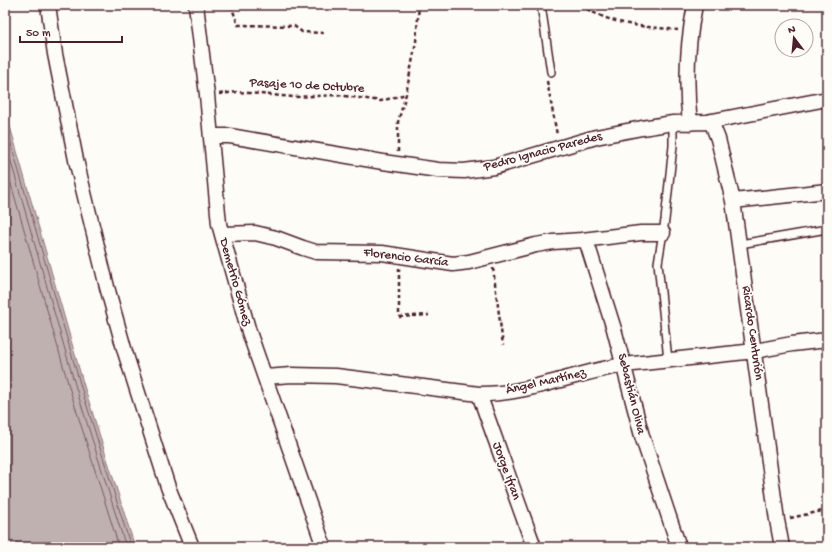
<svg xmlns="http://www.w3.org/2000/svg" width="832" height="552" font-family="'Gochi Hand',sans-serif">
  <rect width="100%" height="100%" fill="#fdfcf7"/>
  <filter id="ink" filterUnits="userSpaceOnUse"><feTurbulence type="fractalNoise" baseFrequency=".025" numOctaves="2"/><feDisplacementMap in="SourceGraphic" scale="8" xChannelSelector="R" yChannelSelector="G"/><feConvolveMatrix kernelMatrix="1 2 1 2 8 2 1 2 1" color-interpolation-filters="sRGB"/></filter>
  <g filter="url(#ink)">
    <path fill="#c0b1b1" stroke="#91777b" d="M5,109L84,386L135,547H5Z"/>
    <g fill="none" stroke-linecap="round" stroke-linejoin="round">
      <path stroke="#795961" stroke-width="1" d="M5,123L81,387L131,547
        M5,141L76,388L126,547
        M5,163L70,390L119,547"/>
      <defs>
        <path id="lane" d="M541,5L551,72
          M740,244L827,229
          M668,360L658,263L665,220L673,146V123"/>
        <path id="street" d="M48,5L55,54L76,160L107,287L125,352L168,487L192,547
          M196,5L207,95L219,224L249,332L324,547
          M711,121L718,139L733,201L777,520L782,547
          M690,123C685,82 687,45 695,5
          M211,136H230L383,162L438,170L464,171L494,167L596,137L642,128L673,123L707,122L827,99
          M733,201L827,191
          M222,234L255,233L276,238L303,248L316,252L382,253L453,264L469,262L536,245L553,242L582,240L641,233H663
          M586,240L614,329L642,436L679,547
          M265,377L292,375L336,376L479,394C526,395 577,372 624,365L755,351L792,344L827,340
          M479,394L534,547"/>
      </defs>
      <use href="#lane" stroke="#4a1f2b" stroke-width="10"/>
      <use href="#street" stroke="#4a1f2b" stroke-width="17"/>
      <path stroke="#4a1f2b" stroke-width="2.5" stroke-dasharray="4 3" stroke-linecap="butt" d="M231,5L238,25L294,26L302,32L324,33
        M581,5C612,26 642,26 678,30
        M547,81L557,135
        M219,94L238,92L293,97L338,95L381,101L406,94
        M398,152V122L406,94L416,42L419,5
        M399,268V317L429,315
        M493,268L503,345
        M790,518L827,510"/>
      <use href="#lane" stroke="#fdfcf7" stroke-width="7"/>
      <use href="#street" stroke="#fdfcf7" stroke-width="14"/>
    </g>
  </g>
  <g text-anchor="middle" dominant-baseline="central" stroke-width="3.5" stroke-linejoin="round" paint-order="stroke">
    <g font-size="13" fill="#4a1f2b" stroke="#fdfcf7">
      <text transform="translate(307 86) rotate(3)">Pasaje 10 de Octubre</text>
      <text transform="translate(543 152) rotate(-15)">Pedro Ignacio Paredes</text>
      <text transform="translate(406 258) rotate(7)">Florencio García</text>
      <text transform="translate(235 282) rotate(74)">Demetrio Gómez</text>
      <text transform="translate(752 333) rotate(82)">Ricardo Centurión</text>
      <text transform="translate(546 382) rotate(-13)">Ángel Martínez</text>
      <text transform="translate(631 394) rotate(76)">Sebastián Oliva</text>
      <text transform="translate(506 471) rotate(70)">Jorge Ifran</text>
    </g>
  </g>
  <rect width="832" height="552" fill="none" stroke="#fdfcf7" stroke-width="20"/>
  <rect x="10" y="10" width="812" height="532" fill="none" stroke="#4a1f2b" stroke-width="1.5" filter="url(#ink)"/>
  <g transform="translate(794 38) rotate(344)"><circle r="19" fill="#fdfcf7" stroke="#b5a4a5"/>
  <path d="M0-3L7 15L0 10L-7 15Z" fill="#4a1f2b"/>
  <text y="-6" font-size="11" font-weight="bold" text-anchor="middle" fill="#4a1f2b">N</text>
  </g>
  <path d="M20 36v6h102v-6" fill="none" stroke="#4a1f2b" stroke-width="2"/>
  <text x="26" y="36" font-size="12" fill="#4a1f2b" stroke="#fdfcf7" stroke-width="3" paint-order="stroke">50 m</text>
</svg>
